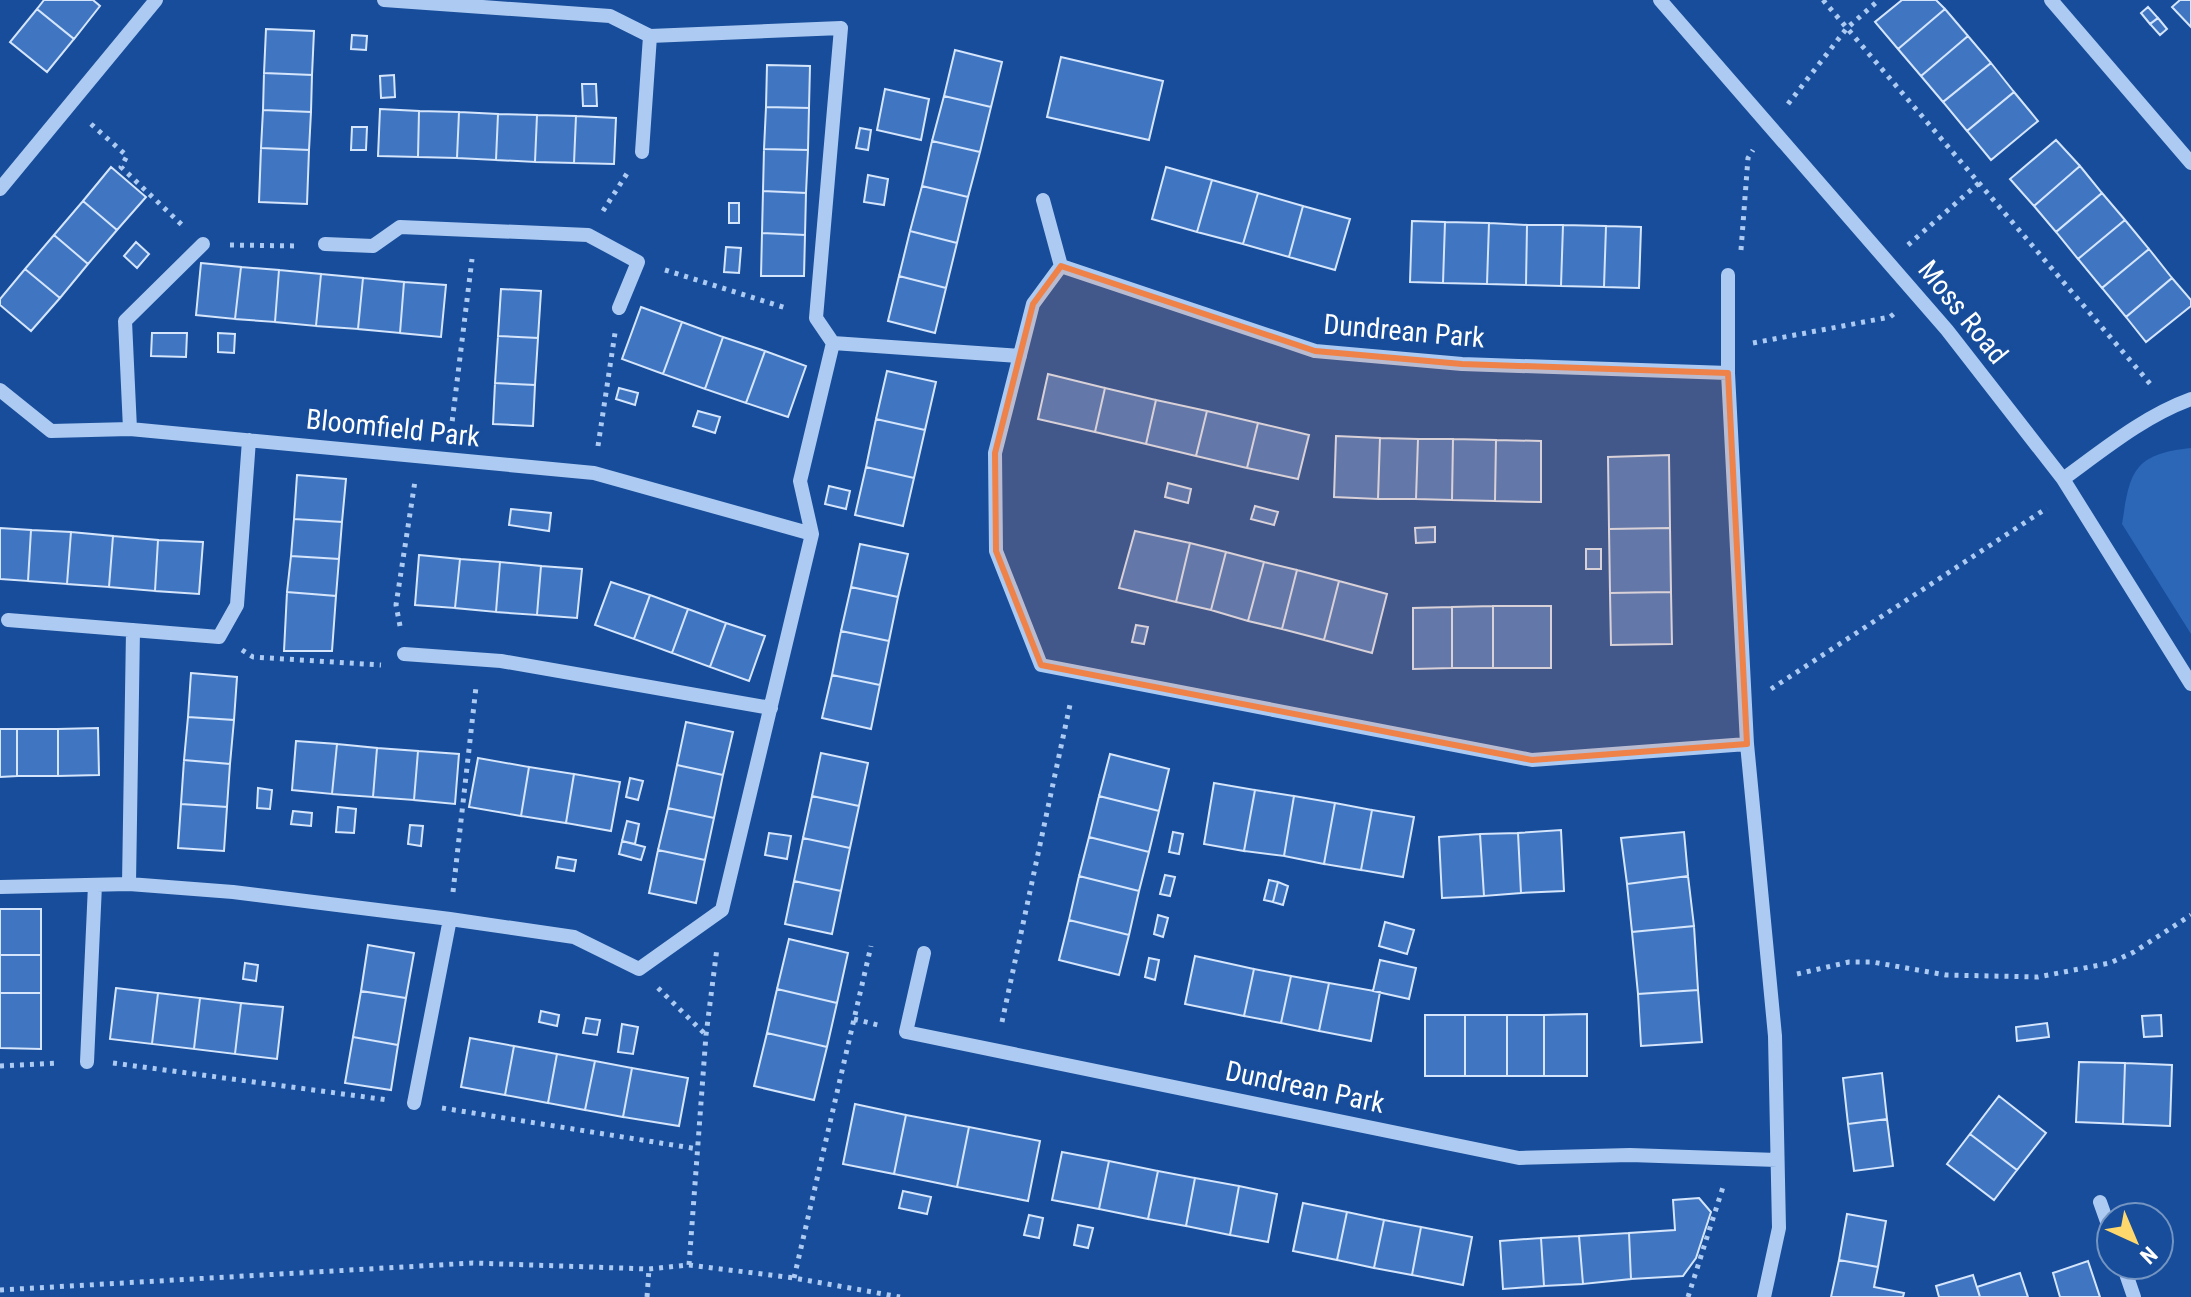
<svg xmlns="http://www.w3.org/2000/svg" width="2191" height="1297" font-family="'Roboto Condensed',sans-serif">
  <rect width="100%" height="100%" fill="#174d9a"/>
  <path fill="#2b66b7" d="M2191,448V634L2122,524C2130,473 2132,454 2191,448Z"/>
  <path fill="#4076c1" stroke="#d4e5fc" stroke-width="2" d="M44,0H93L100,6L74,39L37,9Z
    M1902,0H1936L1945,9L1898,49L1875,22Z
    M2180,0H2191V27L2172,7Z
    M2148,7L2158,18L2150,24L2141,13Z
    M37,9L74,39L47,72L10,42Z
    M1945,9L1968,36L1921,76L1898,49Z
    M2158,18L2167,29L2160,35L2150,24Z
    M266,29L314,31L312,75L264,73Z
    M352,35L367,36L366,50L351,49Z
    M1968,36L1991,63L1943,102L1921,76Z
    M955,50L1002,62L991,107L944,96Z
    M1061,57L1163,81L1149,140L1047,117Z
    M1991,63L2014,92L1967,131L1943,102Z
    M767,65L810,66L809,108L766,107Z
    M264,73L312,75L311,112L263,110Z
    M394,75L395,97L381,98L380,76Z
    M582,84H596L597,106H583Z
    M885,89L929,99L921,140L877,130Z
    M2014,92L2038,121L1991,160L1967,131Z
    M944,96L991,107L980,152L932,141Z
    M766,107L809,108L808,150L764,149Z
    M380,109L419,111L418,157L378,156Z
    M263,110L311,112L309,150L261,148Z
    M419,111L459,112L457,158L418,157Z
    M459,112L498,114L496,160L457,158Z
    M498,114L537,115L535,162L496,160Z
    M537,115L576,116L574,163L535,162Z
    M576,116L616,118L614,164L574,163Z
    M352,127H367L366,150H351Z
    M860,128L871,130L868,150L856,148Z
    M2056,140L2080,166L2034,206L2010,179Z
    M932,141L980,152L968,197L922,186Z
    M261,148L309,150L307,204L259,202Z
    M764,149L808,150L806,193L763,191Z
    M2080,166L2102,193L2056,232L2034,206Z
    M111,167L146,197L117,230L83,201Z
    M1166,167L1212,180L1197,232L1152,219Z
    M868,175L888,179L884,205L864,202Z
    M1212,180L1258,193L1243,244L1197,232Z
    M922,186L968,197L957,243L910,231Z
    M763,191L806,193L805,235L762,233Z
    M1258,193L1303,206L1289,257L1243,244Z
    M2102,193L2125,220L2078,259L2056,232Z
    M83,201L117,230L88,264L54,235Z
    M729,203H739V223H729Z
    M1303,206L1350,219L1335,270L1289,257Z
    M2125,220L2149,249L2102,288L2078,259Z
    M1412,221L1445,222L1443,283L1410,282Z
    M1445,222L1489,223L1487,284L1443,283Z
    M1489,223L1527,225L1526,285L1487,284Z
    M1527,225H1563L1561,286L1526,285Z
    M1563,225L1606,226L1604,287L1561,286Z
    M1606,226L1641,227L1639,288L1604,287Z
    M910,231L957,243L946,288L899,276Z
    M762,233L805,235L804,276H761Z
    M54,235L88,264L60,298L25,269Z
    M136,242L149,254L137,268L124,256Z
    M726,247L741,248L739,273L724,272Z
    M2149,249L2172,278L2126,317L2102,288Z
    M201,263L241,267L235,319L196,315Z
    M241,267L279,270L275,322L235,319Z
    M25,269L60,298L31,331L0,305V299Z
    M279,270L321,274L316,326L275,322Z
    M321,274L363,278L358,329L316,326Z
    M899,276L946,288L935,333L888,321Z
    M363,278L404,282L400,333L358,329Z
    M2172,278L2191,300V306L2146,342L2126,317Z
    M404,282L446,285L441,337L400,333Z
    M501,289L541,291L538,338L498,336Z
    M641,307L682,322L663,374L622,359Z
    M682,322L723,337L705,389L663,374Z
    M152,333H187L186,357L151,356Z
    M218,333L235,334L234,353L218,352Z
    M498,336L538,338L535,385L495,383Z
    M723,337L765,351L746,403L705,389Z
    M765,351L806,366L788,417L746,403Z
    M887,371L936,382L925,430L876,419Z
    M1048,374L1105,388L1095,432L1038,419Z
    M495,383L535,385L533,426L493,424Z
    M619,388L638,393L635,405L616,399Z
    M1105,388L1156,400L1146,444L1095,432Z
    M1156,400L1207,411L1196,456L1146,444Z
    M698,411L720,417L715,433L693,426Z
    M1207,411L1258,423L1247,468L1196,456Z
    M876,419L925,430L914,478L866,467Z
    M1258,423L1309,435L1298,479L1247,468Z
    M1336,436L1380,438L1378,499L1334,497Z
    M1380,438L1418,439L1416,499H1378Z
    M1418,439H1453L1452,500L1416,499Z
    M1453,439L1496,440L1495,501L1452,500Z
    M1496,440L1541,441V502L1495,501Z
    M1669,455L1670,528L1609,529L1608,457Z
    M866,467L914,478L903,526L855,515Z
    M297,475L346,479L342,522L294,519Z
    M1168,483L1191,489L1188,503L1165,497Z
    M829,486L850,491L846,509L825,504Z
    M1255,506L1278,512L1274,525L1251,519Z
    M511,509L551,513L549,531L509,525Z
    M294,519L342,522L339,559L291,556Z
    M1435,527V542L1416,543L1415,528Z
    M0,528L31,530L28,581L0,579Z
    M1670,528L1671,592L1610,593L1609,529Z
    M31,530L71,532L67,584L28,581Z
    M1135,531L1190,543L1176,602L1119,588Z
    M71,532L113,536L109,587L67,584Z
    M113,536L158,540L155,591L109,587Z
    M158,540L203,542L199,594L155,591Z
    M1190,543L1226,552L1211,610L1176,602Z
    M860,544L908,554L898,597L851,587Z
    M1586,549H1601V569H1586Z
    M1226,552L1264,562L1248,621L1211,610Z
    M419,555L460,559L455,608L415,605Z
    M291,556L339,559L336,596L287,592Z
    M460,559L500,562L496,612L455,608Z
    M500,562L541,566L537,615L496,612Z
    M1264,562L1297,570L1282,629L1248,621Z
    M541,566L582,569L577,618L537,615Z
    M1297,570L1339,581L1324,640L1282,629Z
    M1339,581L1387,594L1372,653L1324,640Z
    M611,582L650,595L634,639L595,625Z
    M851,587L898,597L889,641L841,631Z
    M287,592L336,596L332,651H284Z
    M1671,592L1672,644L1611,645L1610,593Z
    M650,595L688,609L672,653L634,639Z
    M1493,606H1551V668H1493Z
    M1493,606V668H1452V607Z
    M1452,607V668L1413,669V608Z
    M688,609L726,623L710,667L672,653Z
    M726,623L765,636L749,681L710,667Z
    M1136,625L1148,627L1144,644L1132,642Z
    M841,631L889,641L880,685L832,675Z
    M191,673L237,677L234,720L188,717Z
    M832,675L880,685L871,729L822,718Z
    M188,717L234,720L230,764L184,760Z
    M686,722L733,732L723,775L677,765Z
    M98,728L99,775L58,776V729Z
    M0,729H17V776L0,777Z
    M17,729H58V776H17Z
    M296,741L337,744L332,794L292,790Z
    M337,744L377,748L373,797L332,794Z
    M377,748L418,751L414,800L373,797Z
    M418,751L459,754L455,804L414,800Z
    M821,753L868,763L859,806L812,796Z
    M1110,754L1169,769L1159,811L1099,796Z
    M478,758L529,767L521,816L469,807Z
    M184,760L230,764L227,807L181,804Z
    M677,765L723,775L714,818L668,808Z
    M529,767L574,774L566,823L521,816Z
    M574,774L620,782L611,831L566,823Z
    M630,778L643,781L638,800L626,797Z
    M1214,783L1255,790L1244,851L1204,844Z
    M258,788L272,790L270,809L257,808Z
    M1255,790L1294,796L1284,856L1244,851Z
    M812,796L859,806L850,848L803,838Z
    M1099,796L1159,811L1149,852L1089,837Z
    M1294,796L1335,803L1324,864L1284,856Z
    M1335,803L1372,810L1361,870L1324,864Z
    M181,804L227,807L224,851L178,848Z
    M338,807L356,809L354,833L336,832Z
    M668,808L714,818L705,860L658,850Z
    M1372,810L1414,817L1403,877L1361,870Z
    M293,811L312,813L311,826L291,824Z
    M627,821L639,824L635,844L622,841Z
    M410,825L423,826L421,846L408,844Z
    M1561,830L1564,891L1521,893L1518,833Z
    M1173,832L1183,834L1179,854L1169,852Z
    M1684,832L1688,876L1627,884L1621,838Z
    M769,833L791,836L787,859L765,855Z
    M1518,833L1521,893L1484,896L1480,834Z
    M1480,834L1484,896L1442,898L1439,837Z
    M1089,837L1149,852L1139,891L1079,876Z
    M803,838L850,848L841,891L794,881Z
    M622,841L645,847L641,860L619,854Z
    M658,850L705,860L696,903L649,893Z
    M558,857L576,860L574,871L556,868Z
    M1165,875L1175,877L1170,896L1160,894Z
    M1079,876L1139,891L1129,935L1069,920Z
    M1688,876L1694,926L1632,932L1627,884Z
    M1269,880L1278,882L1273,902L1264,900Z
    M794,881L841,891L832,934L785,924Z
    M1278,882L1288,886L1283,905L1273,902Z
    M0,909H41V955H0Z
    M1158,915L1168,918L1163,937L1154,934Z
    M1069,920L1129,935L1119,975L1059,960Z
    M1385,922L1414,930L1407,954L1379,946Z
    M1694,926L1698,990L1638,994L1632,932Z
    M789,939L848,953L837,1003L777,989Z
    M368,945L414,953L406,998L361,991Z
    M0,955H41V993H0Z
    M1195,956L1254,969L1244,1016L1185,1004Z
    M1149,958L1159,960L1155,980L1145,977Z
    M1380,960L1416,968L1409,999L1373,991Z
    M245,963L258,965L256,981L243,979Z
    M1254,969L1291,976L1281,1023L1244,1016Z
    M1291,976L1329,983L1319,1031L1281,1023Z
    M1329,983L1380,992L1371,1041L1319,1031Z
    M116,988L158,993L152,1044L110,1039Z
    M777,989L837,1003L827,1047L767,1033Z
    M1698,990L1702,1042L1641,1046L1638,994Z
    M361,991L406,998L398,1045L353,1037Z
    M0,993H41V1049L0,1048Z
    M158,993L200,998L194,1049L152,1044Z
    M200,998L241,1003L235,1054L194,1049Z
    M241,1003L283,1007L277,1059L235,1054Z
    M541,1011L559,1015L557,1026L539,1022Z
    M1587,1014V1076H1544V1015Z
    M1425,1015H1465V1076H1425Z
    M1465,1015H1507V1076H1465Z
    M1507,1015H1544V1076H1507Z
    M2161,1015L2162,1036L2144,1037L2142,1016Z
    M586,1018L600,1020L597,1035L583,1033Z
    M2047,1023L2049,1037L2017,1041L2016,1027Z
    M622,1024L638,1027L633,1054L618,1052Z
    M767,1033L827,1047L814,1100L754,1086Z
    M353,1037L398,1045L391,1090L345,1083Z
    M470,1038L514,1046L505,1095L461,1087Z
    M514,1046L557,1054L548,1103L505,1095Z
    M557,1054L595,1061L585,1110L548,1103Z
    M595,1061L632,1068L623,1117L585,1110Z
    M2079,1062L2125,1063L2123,1124L2076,1122Z
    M2125,1063L2172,1065L2170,1126L2123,1124Z
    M632,1068L688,1078L679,1126L623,1117Z
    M1882,1073L1887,1119L1848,1124L1843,1078Z
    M1999,1096L2046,1133L2017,1170L1970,1134Z
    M855,1104L906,1115L894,1174L843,1164Z
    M906,1115L969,1127L957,1187L894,1174Z
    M1887,1119L1893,1166L1854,1171L1848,1124Z
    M969,1127L1040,1141L1028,1201L957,1187Z
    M1970,1134L2017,1170L1994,1200L1947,1164Z
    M1062,1152L1109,1161L1099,1209L1052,1200Z
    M1109,1161L1158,1171L1148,1219L1099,1209Z
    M1158,1171L1195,1178L1186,1226L1148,1219Z
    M1195,1178L1239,1186L1230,1235L1186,1226Z
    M1239,1186L1277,1194L1268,1242L1230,1235Z
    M903,1191L931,1197L927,1214L899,1208Z
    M1699,1198L1711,1212L1696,1258L1683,1276L1631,1279L1629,1233L1675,1230L1673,1200Z
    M1303,1203L1347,1212L1337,1260L1293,1251Z
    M1347,1212L1384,1220L1374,1268L1337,1260Z
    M1847,1214L1886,1221L1878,1267L1839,1260Z
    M1029,1215L1043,1218L1039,1238L1024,1235Z
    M1384,1220L1421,1227L1412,1275L1374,1268Z
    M1078,1225L1093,1228L1088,1248L1074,1245Z
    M1421,1227L1472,1237L1463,1285L1412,1275Z
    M1629,1233L1631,1279L1583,1284L1579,1236Z
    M1579,1236L1583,1284L1544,1286L1541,1238Z
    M1541,1238L1544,1286L1503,1289L1500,1241Z
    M1839,1260L1878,1267L1874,1287L1904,1293L1903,1297H1831Z
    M2088,1261L2100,1297H2060L2053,1273Z
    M2020,1273L2028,1297H1980L1977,1287Z
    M1973,1275L1980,1297H1939L1936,1286Z"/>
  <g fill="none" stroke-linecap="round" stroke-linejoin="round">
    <path stroke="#accaf2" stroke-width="5" stroke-dasharray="4 6" stroke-linecap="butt" d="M1823,0L2152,386
      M1788,104L1847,28L1879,0
      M91,124L127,156L121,167L183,226
      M603,211L628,172
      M230,245L300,246
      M1908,245L1979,183
      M1741,250L1748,158L1753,150
      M665,270L789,309
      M1753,343L1890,317L1895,313
      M451,431L472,259
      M598,446L615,333
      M400,626L396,605L415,481
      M242,650L253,657L381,665
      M1771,689L2047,508
      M453,892L476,687
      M1797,974L1849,962H1872L1946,975L2038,977L2110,963L2134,952L2191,915
      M658,988L705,1034
      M854,1019L878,1025
      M1002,1022L1071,700
      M113,1063L388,1100
      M0,1066L59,1063
      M442,1108L698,1149
      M689,1265L706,1035L717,948
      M794,1278L871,946
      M0,1290L473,1263L649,1269L689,1265L794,1278L900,1297
      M647,1297L649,1269
      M1688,1297L1723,1187"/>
    <path stroke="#accaf2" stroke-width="14" d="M384,0L610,16L650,36L642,152
      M1660,0L1947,330L2063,479L2191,684
      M2051,0L2191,163
      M0,189L156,0
      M1043,200L1061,266L1315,351L1462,364L1728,373
      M325,244L373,246L400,227L588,235L638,262L619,308
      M1061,266L1033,304L995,453L996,551L1041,665L1532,760L1747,744
      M1728,275V373L1747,744L1775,1036L1779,1228L1764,1297
      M833,343L1020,356
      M0,390L51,431L130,429L594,473L812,534
      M130,429L125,321L203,244
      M2063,479C2103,450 2144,416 2191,399
      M8,620L219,637L237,605L249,440
      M404,654L501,661L771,708
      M129,884L133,630
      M0,887L129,884L233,892L450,919L574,937L639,969L722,910L812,534L800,481L833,343L816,318L841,28L650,36
      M924,953L906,1032L1519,1158L1630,1155L1777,1160
      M87,1062L95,885
      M414,1103L450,919
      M2100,1202L2111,1233
      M2123,1265L2134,1297"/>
  </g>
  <path fill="#ee8249" fill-opacity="0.2" stroke="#ee8249" stroke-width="6" stroke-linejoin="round" d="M1061,266L1315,351L1462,364L1728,373L1747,744L1532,760L1041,665L996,551L995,453L1033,304Z"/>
  <g text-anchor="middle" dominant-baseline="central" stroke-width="7" stroke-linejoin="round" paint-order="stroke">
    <g font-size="28" fill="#fff" stroke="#174d9a">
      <text transform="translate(1963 312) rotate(51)">Moss Road</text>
      <text transform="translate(1404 331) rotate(5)">Dundrean Park</text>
      <text transform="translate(393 428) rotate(6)">Bloomfield Park</text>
      <text transform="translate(1305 1087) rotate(12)">Dundrean Park</text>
    </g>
  </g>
  <g transform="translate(2135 1241) rotate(136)"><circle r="38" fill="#174d9a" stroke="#7494c2" stroke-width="2"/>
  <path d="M0-6L14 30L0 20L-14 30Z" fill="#ffd86d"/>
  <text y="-12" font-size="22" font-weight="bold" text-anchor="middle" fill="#ffffff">N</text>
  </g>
</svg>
